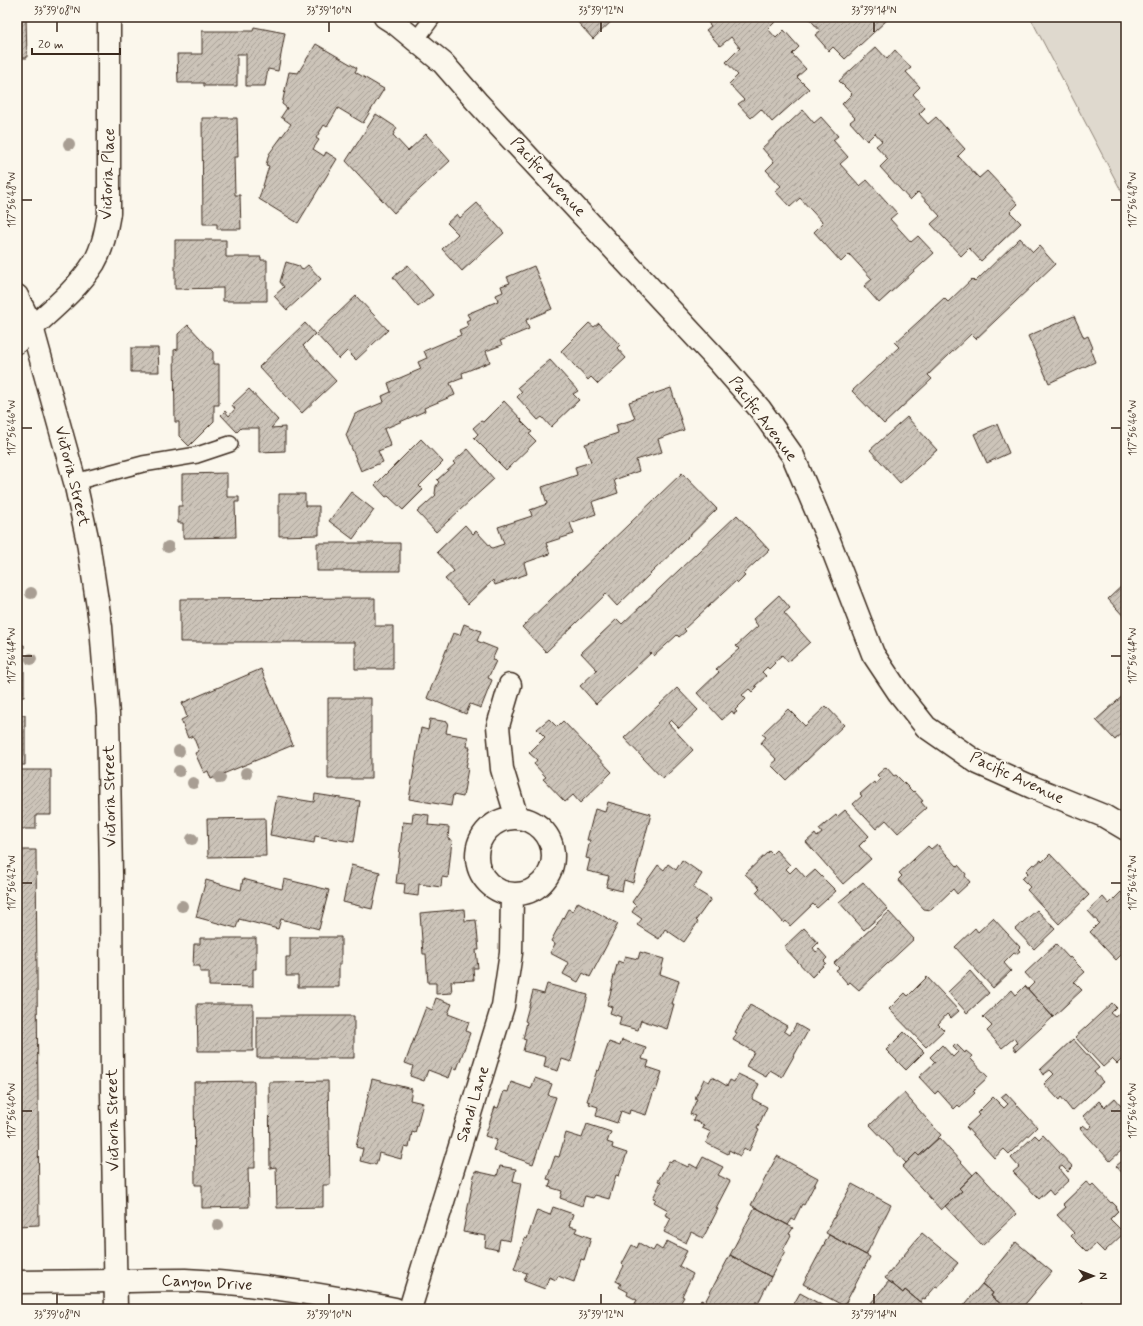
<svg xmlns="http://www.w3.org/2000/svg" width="1143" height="1326" font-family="Mynerve,sans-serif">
  <defs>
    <pattern id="building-hatch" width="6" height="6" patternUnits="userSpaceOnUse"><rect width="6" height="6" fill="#ccc4b9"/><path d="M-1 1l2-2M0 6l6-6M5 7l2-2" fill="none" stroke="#a79f96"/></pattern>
  </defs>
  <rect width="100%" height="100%" fill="#fbf7ec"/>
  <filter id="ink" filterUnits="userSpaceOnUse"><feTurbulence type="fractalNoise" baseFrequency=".025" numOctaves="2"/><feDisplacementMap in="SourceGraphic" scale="8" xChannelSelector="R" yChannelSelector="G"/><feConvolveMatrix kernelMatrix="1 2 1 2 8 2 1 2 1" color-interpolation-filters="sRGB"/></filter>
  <g filter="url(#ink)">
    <path fill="#dfd9ce" stroke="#8d8276" d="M1030,17H1126V200Z"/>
    <path fill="url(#building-hatch)" stroke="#3b2a1e" d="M17,17H26L27,58H17Z
      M573,17H616L593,39Z
      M703,17H780L768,29L776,38L784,30L799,47L792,54L806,69L797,77L809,89L772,122L761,109L751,118L738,104L744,100L729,84L738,75L726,62L740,48L731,37L720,46L706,30L711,26Z
      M808,17H886L888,19L845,59L833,47L829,51L815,35L820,31Z
      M254,27L285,33L278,71L268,69L265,86H246V54H237V86H204V83H178L177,54H202V31H253Z
      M316,44L357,68L355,72L384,89L363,123L338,108L327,127L324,125L316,138L319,140L313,149L324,156L326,152L337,159L298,223L259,199L269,166L266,165L269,154L291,124L281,117L287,108L282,104L289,72L298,73Z
      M876,47L887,59L895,50L911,68L906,72L920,87L913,94L925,108L919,114L928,124L936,117L965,149L958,156L979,178L987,171L1018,204L1010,212L1021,223L981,261L969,248L961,256L931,224L940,216L918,192L910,200L880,167L888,159L876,146L882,141L875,133L867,141L850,122L855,118L842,104L852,94L839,81Z
      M803,110L814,123L821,117L838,136L833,140L848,157L840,164L860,186L867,180L897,213L890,219L911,242L918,236L934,253L879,303L864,286L872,279L849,254L841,262L814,232L823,223L800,198L790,207L775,191L781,186L766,170L774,162L762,148Z
      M376,114L397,128L393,135L408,151L426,134L450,161L394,213L346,161Z
      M202,118H237L238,157H234L235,195H240L241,229H217V224H203Z
      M477,203L504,233L462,271L442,249L458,234L447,223L457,214L460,218Z
      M1020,238L1033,252L1039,246L1055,264L976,339L971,334L928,375L932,379L884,424L852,391L899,347L895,343L944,298L948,302L972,279L975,282Z
      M175,240H226V257H261V260H267V301H223V288L175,289Z
      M286,262L299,266L302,270L308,265L321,279L287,310L274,296L284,287L280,282Z
      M408,265L433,295L418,307L393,277Z
      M534,266L552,309L526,320L529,329L500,341L502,345L486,351L490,362L462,373L463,378L450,383L455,395L424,408L425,411L384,429L391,446L378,451L383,462L361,471L346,435L355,414L384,402L382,396L391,392L388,383L421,369L418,362L427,358L424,351L461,335L459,330L468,326L466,321L470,319L467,314L498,301L496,295L503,292L501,286L510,283L507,277Z
      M356,296L388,330L356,360L347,351L339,359L316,334Z
      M1074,316L1084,338L1088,336L1093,348L1090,349L1095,362L1049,383L1028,336Z
      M305,323L315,334L303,346L336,381L302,413L259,367Z
      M589,323L594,327L599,323L620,345L617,348L626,358L598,384L591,377L588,380L561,351Z
      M188,325L213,352V364H219V405H214V421L189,446L179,436V422H175L174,350L178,349V334Z
      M131,348H158L159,372H131Z
      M550,360L578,391L573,394L579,400L551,427L542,417L538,420L517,397L522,392L518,387Z
      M671,388L684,430L658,439L662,452L636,460L639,471L614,480L618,493L592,502L596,514L570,523L574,534L546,543L550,554L524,563L527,574L495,585L493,580L468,604L445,579L454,571L437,552L465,525L473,534L476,531L492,548L504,544L498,527L532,516L530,510L547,504L542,487L577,475L575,467L591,462L585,444L618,433L616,425L635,419L629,402Z
      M249,389L278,420L271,428L285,427V451L259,452V428H241L237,432L221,415L225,411L229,416L235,409L232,405Z
      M504,401L522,420L521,421L532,432L529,434L536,441L506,470L474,438L478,434L473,428L481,421L483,422Z
      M907,417L937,450L900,483L870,450Z
      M997,424L1009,453L987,463L974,434Z
      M421,439L443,462L419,486L423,490L403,510L388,496L386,497L375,485Z
      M468,449L494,479L436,532L417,512L436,495L435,494L436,486L439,482L437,480L455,464L453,462Z
      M227,473V497H239V502H235L236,537L183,538V523H178V506H182V474Z
      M682,473L717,509L617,606L606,594L546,652L522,627Z
      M351,492L374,510L353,539L329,521Z
      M279,494H305V506H319V535L279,536Z
      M737,515L769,550L743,574L745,576L738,583L736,581L684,629L686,631L679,637L677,635L654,656L651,653L596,704L580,686L597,670L581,653L617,619L622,624Z
      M317,543H400V571H317Z
      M1126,582V619L1108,599Z
      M779,595L790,608L784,613L810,642L788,662L782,655L774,662L775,663L769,669L767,667L762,672L766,676L755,686L757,687L752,692L749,689L742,695L746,699L735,710L737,712L734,714L732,711L722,720L697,693L719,672L716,669L739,649L736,646L758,626L753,619Z
      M375,598V626H393V669H355V642H180V599Z
      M464,624L481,631L477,641L497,649L492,660L496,661L488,678L492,680L481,708L470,704L466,714L427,698L453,633L460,635Z
      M17,645H24V697H17Z
      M261,669L293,745L211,779L208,771L204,773L195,753L199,751L193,736L188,738L181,720L187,717L182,703Z
      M677,688L698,710L679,728L671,720L668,723L693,750L663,779L624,738Z
      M1126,693V730L1115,740L1096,720Z
      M328,698H371V779H328Z
      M826,706L844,725L786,780L771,765L777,760L761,743L766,737L762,734L788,709L805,726Z
      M17,715H25V765H17Z
      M430,719L448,722L446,733L468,737L467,747H470L466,768H468L463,797L453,795L451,806L409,799L421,728L428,730Z
      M549,719L557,727L563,721L612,772L580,803L573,795L565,802L543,779L546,777L534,764L537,760L529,753L545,737L537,729Z
      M886,767L894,776L896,775L913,792L914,791L923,801L921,802L926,808L898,833L886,820L876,829L853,804L862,796L860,794L874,782L875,784L881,779L877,775Z
      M17,770H51V815H36V829H17Z
      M315,794L360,801L354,842L315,836L314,843L270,835L277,796L314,802Z
      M608,802L651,814L633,883L624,880L622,891L606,887L609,876L587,871L590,859L586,858L590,840H587L595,809L605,812Z
      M845,810L869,836L859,846L871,859L843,884L806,842L815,834L817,837L822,833L819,829L836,815L837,817Z
      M413,813L429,815L428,825L449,827L448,839L452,840L448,878L442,877L441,887L419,884L418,896L404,894L405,884L396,883L403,822L412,823Z
      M265,818L266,856L208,857L207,819Z
      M937,844L957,866L958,865L966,874L965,876L970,882L957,894L953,889L931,910L924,909L898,880L902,876L899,873L928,846L931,849Z
      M17,850H36L39,1225L17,1226Z
      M776,850L790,865L786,869L790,873L796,867L806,878L815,870L836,891L817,908L813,904L790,926L786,921L784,923L756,892L760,888L745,874L769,851L772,854Z
      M1050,854L1089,895L1059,924L1027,890L1030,887L1022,879L1028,873L1026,871L1033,864L1035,865L1041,860L1042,862Z
      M682,860L702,874L693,888L711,899L696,920L698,922L684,942L665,929L659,939L637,925L642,919L632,912L636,906L632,902L658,865L664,870L668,864L676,870Z
      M351,865L380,872L372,909L343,902Z
      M243,879L282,889L284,879L329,890L319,929L281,919L278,929L239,919L236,928L196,917L206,880L241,890Z
      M863,882L888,909L864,930L839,902Z
      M1121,892L1126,898V950L1116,960L1090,932L1099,923L1088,911L1103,897L1109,904Z
      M578,902L618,924L590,977L583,973L578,982L563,974L569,963L550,953L555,944L551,941L568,909L573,911Z
      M464,909L465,921L476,920L479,950H476L478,968H473L474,980L451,981L452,993L436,994V983H428L426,954H423L420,913Z
      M1037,910L1055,929L1034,949L1015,929Z
      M889,912L914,939L859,990L850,982L848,984L836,970L839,968L834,963Z
      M993,918L1020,947L1018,949L1020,951L1016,954L1014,953L1004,963L1011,971L993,988L955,947L975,928L978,932Z
      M804,928L818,943L813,948L816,952L819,949L827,958L824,961L826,963L812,977L784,947Z
      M290,937H341V964H339V987H298V976H286V957H290Z
      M200,938H256V969H253V987L209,986V972H200V966H193L194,944H200Z
      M1056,944L1069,958L1070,957L1085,972L1074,982L1082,990L1053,1017L1028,989L1034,983L1025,973Z
      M640,952L664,959L660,974L679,981L672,1004H674L667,1029L641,1020L638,1030L619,1025L621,1017L610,1013L612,1007L607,1005L613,984L612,983L618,961L623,963L625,956L638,959Z
      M970,971L989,993L967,1013L948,992Z
      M927,977L959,1011L951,1018L947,1014L938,1024L944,1030L926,1047L889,1009L905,993L908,996Z
      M547,984L588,995L571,1062L562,1059L558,1071L544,1067L546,1057L523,1051L526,1040L523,1039L527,1022L525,1021L533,991L544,994Z
      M1025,986L1053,1017L1016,1051L1013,1047L1017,1043L1014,1038L1002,1048L987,1031L992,1026L983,1017L1012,990L1016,995Z
      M436,998L452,1004L448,1014L469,1022L466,1031L470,1033L457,1069L453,1067L449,1078L428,1070L424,1081L410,1076L413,1066L405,1063L426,1007L432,1010Z
      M1112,1003L1116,1007L1110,1013L1115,1017L1125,1008L1126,1009V1055L1117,1064L1112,1059L1103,1067L1075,1037Z
      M197,1004H253V1051H198Z
      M750,1005L787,1026L784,1031L790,1035L796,1024L808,1031L782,1077L770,1070L766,1077L746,1066L754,1052L733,1040L737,1033L735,1032Z
      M257,1016H354V1058H257Z
      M904,1032L924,1052L906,1070L886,1050Z
      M1073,1039L1099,1068L1094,1072L1103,1082L1072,1111L1061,1097L1059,1100L1044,1084L1054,1074L1050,1070L1043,1075L1040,1070Z
      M622,1040L646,1048L642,1059L649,1061L647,1067L662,1072L656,1091L654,1090L646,1115L630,1110L629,1114L621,1111L617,1123L596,1116L598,1107L589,1104L590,1102L587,1101L597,1070L599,1071L609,1042L620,1046Z
      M956,1044L965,1053L966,1051L972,1056L970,1058L988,1077L973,1091L975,1093L960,1107L958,1105L954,1109L938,1091L935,1094L919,1077L935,1062L930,1057L942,1045L953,1057L958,1052L953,1047Z
      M738,1074L759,1084L752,1099L767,1107L757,1129L759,1130L749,1151L744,1148L740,1156L729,1150L728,1154L706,1143L711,1132L702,1128L704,1125L693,1120L695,1116L690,1114L697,1099L695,1098L704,1079L709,1082L712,1077L727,1086L730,1080L734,1082Z
      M535,1078L552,1084L548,1095L556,1097L533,1164L493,1150L497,1140L485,1136L495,1107L498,1108L504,1091L508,1092L511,1082L531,1089Z
      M372,1079L412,1089L410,1100L423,1103L415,1133L412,1132L409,1148L404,1147L401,1159L379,1153L376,1165L360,1161L363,1149L356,1147Z
      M254,1081L255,1168H248L249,1207L202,1208V1185H195L194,1082Z
      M328,1081L330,1185H323V1207L277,1208L276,1167L270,1168L269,1082Z
      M904,1093L941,1135L919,1156L916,1153L906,1163L870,1125Z
      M1006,1093L1037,1127L1009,1154L1004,1149L994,1158L966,1127L979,1115L977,1113L993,1097L1004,1108L1008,1104L1001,1097Z
      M1115,1098L1126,1111V1153L1122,1150L1110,1161L1080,1128L1083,1125L1088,1129L1092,1126L1083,1116L1099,1101L1105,1107Z
      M587,1124L611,1132L607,1142L613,1144L612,1148L627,1153L619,1176L616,1175L609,1199L595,1195L593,1198L585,1196L582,1206L560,1198L562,1191L549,1187L551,1180L547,1179L555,1156L559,1157L566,1133L582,1138Z
      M1035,1135L1039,1139L1043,1135L1073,1167L1068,1172L1062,1166L1059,1168L1069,1180L1053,1195L1049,1190L1039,1199L1013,1172L1019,1167L1011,1158Z
      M939,1138L973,1175L959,1188L962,1191L941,1210L902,1167L916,1153L919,1156Z
      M777,1156L818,1178L804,1205L802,1204L794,1220L792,1219L788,1225L751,1205Z
      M703,1157L723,1167L718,1175L730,1181L716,1208L718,1209L703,1238L691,1232L686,1243L664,1232L671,1218L665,1215L668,1210L654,1202L656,1199L653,1198L661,1182L658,1181L669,1161L672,1162L673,1160L688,1167L690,1164L697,1168Z
      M1126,1158V1177L1116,1166Z
      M500,1166L516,1169L513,1181L521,1183L510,1241L500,1239L498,1250L485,1247L486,1236L463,1232L475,1171L497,1176Z
      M977,1171L1016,1214L982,1246L945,1206L962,1191L959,1188Z
      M1086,1182L1091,1186L1093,1184L1111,1203L1112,1202L1117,1207L1116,1209L1118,1211L1110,1219L1124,1233L1104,1252L1096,1244L1087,1252L1071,1236L1074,1233L1057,1215L1066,1207L1063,1204Z
      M852,1184L891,1205L866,1255L826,1233Z
      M553,1207L573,1214L569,1226L577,1228L575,1232L591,1238L584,1260L581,1259L574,1282L558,1276L556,1280L549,1277L545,1289L524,1281L527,1273L514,1269L525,1238L527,1239L537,1210L550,1215Z
      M755,1207L793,1228L789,1234L791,1235L783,1250L785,1251L771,1277L730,1255Z
      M922,1233L958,1263L938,1287L936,1286L925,1299L923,1298L920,1302L905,1290L903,1293L885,1278Z
      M829,1235L870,1257L844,1306L803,1284Z
      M667,1241L687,1251L679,1266L693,1274L682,1296L684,1297L677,1309H632L637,1300L627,1295L628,1292L619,1287L621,1284L616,1281L624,1266L622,1264L632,1245L637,1248L639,1243L653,1251L656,1246L662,1250Z
      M1016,1242L1052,1272L1021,1309H1007L991,1296L993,1293L982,1284Z
      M730,1255L771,1277L758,1303L756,1302L753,1309H717L705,1302Z
      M889,1281L903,1293L905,1290L924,1305L921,1309H866Z
      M982,1284L993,1293L991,1296L1007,1309H961Z
      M800,1293L829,1309H791Z
      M701,1300L705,1302L717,1309H696Z
      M1083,1303L1089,1309H1077Z"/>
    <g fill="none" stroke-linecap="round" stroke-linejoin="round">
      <defs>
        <path id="lane" d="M416,40L433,17
          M75,482L143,464L197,455L230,444"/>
        <path id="street" d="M385,17L396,24L443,63L477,102L720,363L760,409L793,456L830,543L873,654L899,693L926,727L978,763L1032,787L1104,816L1126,829
          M17,342C43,316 74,294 94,263C103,248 106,230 109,213V17
          M510,685L498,726L502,769L517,818
          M477 856a38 38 0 1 1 76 0a38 38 0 1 1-76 0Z
          M17,1282L115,1281
          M410,1309L503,1006L511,953L512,895"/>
        <path id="secondary" d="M17,296L32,327L75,482L88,542L101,627L108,715L111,874L112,1091L116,1309
          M115,1281C139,1281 162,1280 185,1280C256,1283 326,1295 395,1309"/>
      </defs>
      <use href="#lane" stroke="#3b2a1e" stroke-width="18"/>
      <use href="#street" stroke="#3b2a1e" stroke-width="25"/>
      <use href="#secondary" stroke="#3b2a1e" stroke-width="25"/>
      <use href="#lane" stroke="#fbf7ec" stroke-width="15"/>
      <use href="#street" stroke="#fbf7ec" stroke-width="22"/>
      <use href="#secondary" stroke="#fbf7ec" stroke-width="22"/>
    </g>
    <g fill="#a89e93">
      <circle cx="69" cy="144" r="6"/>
      <circle cx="168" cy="547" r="6"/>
      <circle cx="31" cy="593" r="6"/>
      <circle cx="31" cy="659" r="6"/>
      <circle cx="179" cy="751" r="6"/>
      <circle cx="179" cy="771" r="6"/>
      <circle cx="246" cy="773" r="6"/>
      <circle cx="220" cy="778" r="6"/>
      <circle cx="193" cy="783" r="6"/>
      <circle cx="192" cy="839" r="6"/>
      <circle cx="182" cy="906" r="6"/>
      <circle cx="218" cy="1225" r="6"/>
    </g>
  </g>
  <path fill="none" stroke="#3b2a1e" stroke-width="1.5" d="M57,22V32M329,22V32M601,22V32M874,22V32M22,200H32M1111,200H1121M22,428H32M1111,428H1121M22,656H32M1111,656H1121M22,883H32M1111,883H1121M22,1111H32M1111,1111H1121M57,1294V1304M329,1294V1304M601,1294V1304M874,1294V1304"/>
  <g text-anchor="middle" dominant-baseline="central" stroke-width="4" stroke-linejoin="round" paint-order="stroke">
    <g font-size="16" fill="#3b2a1e" stroke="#fbf7ec">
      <text transform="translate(108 174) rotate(-88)">Victoria Place</text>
      <text transform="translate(548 177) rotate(47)">Pacific Avenue</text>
      <text transform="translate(763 419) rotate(53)">Pacific Avenue</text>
      <text transform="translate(72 476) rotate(76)">Victoria Street</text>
      <text transform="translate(1017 778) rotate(25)">Pacific Avenue</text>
      <text transform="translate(110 796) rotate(-91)">Victoria Street</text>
      <text transform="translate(473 1104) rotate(-73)">Sandi Lane</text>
      <text transform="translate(113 1120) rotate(-91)">Victoria Street</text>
      <text transform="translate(207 1283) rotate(3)">Canyon Drive</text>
    </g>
  </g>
  <rect width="1143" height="1326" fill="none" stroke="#fbf7ec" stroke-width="44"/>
  <g transform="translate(1093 1276) rotate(90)" stroke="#fbf7ec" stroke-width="3" paint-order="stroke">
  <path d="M0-3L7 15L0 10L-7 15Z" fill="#3b2a1e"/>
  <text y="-6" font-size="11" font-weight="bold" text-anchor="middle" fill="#3b2a1e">N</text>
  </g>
  <path d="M32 48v6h88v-6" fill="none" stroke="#3b2a1e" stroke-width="2"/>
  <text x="38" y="48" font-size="12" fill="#3b2a1e" stroke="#fbf7ec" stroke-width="3" paint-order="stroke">20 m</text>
  <rect x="22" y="22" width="1099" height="1282" fill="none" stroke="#3b2a1e" stroke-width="1.5"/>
  <g font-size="10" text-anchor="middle" fill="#3b2a1e">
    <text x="57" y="14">33°39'08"N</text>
    <text x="329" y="14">33°39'10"N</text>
    <text x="601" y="14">33°39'12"N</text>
    <text x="874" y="14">33°39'14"N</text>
    <text transform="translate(1132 200) rotate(-90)" y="4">117°56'48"W</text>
    <text transform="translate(11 200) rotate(-90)" y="4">117°56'48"W</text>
    <text transform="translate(1132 428) rotate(-90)" y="4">117°56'46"W</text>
    <text transform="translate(11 428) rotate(-90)" y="4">117°56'46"W</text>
    <text transform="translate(1132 656) rotate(-90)" y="4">117°56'44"W</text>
    <text transform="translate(11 656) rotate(-90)" y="4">117°56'44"W</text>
    <text transform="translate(1132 883) rotate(-90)" y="4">117°56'42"W</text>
    <text transform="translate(11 883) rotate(-90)" y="4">117°56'42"W</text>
    <text transform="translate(11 1111) rotate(-90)" y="4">117°56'40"W</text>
    <text transform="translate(1132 1111) rotate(-90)" y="4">117°56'40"W</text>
    <text x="57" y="1318">33°39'08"N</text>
    <text x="329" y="1318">33°39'10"N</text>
    <text x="601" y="1318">33°39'12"N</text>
    <text x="874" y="1318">33°39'14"N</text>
  </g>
</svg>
